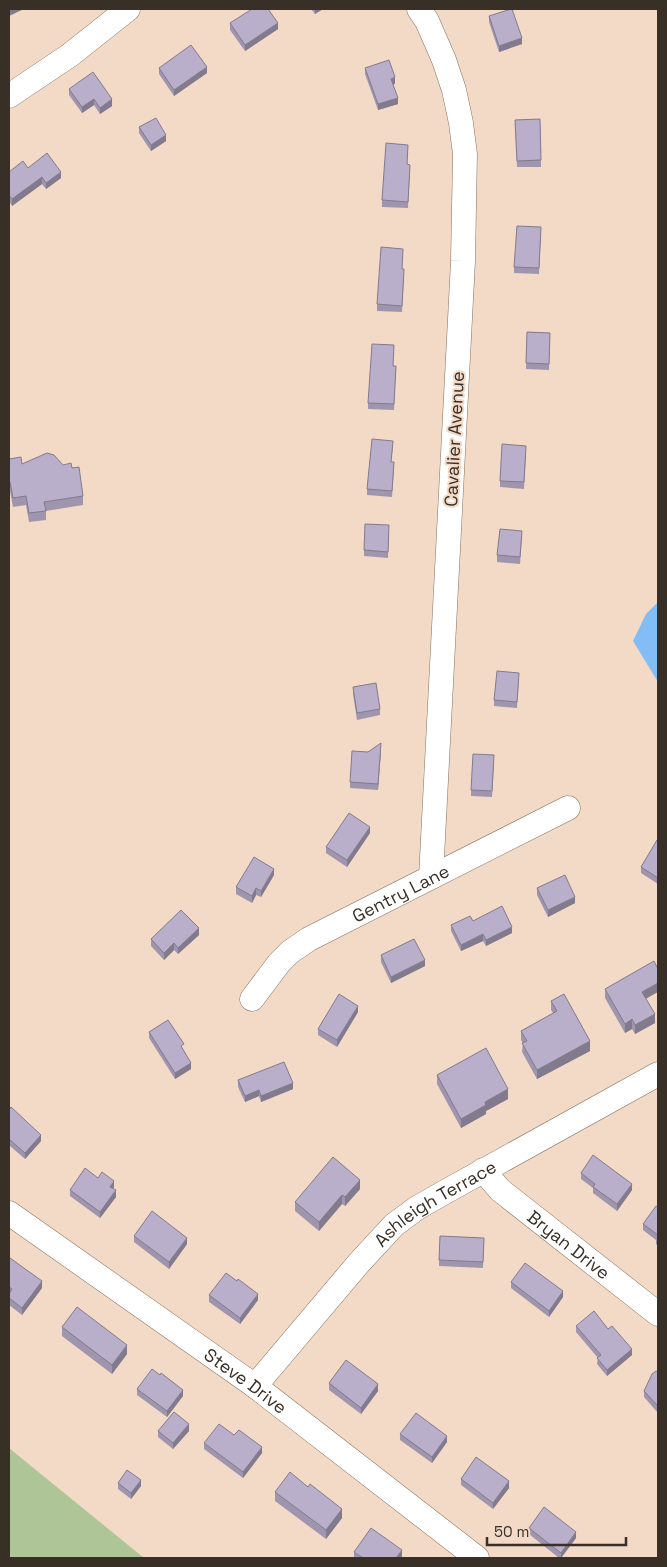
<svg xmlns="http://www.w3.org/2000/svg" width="667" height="1567" font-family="'Space Grotesk',sans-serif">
  <rect width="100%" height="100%" fill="#f3dac6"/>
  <path fill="#aec598" d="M9,1448L144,1558H9Z"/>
  <path fill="#82bdf6" d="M658,602V682L633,641L646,614Z"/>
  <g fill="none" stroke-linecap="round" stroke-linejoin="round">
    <defs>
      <g id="minor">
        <path d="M419,9L427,21L444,60L454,90L461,123L465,154L463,261L431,877"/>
        <path d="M9,96L70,55L128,9"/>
        <path id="s1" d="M252,999L279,963L290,952L309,939L568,808"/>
        <path id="s2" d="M483,1170L500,1190L658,1314"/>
        <path id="s3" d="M9,1213L255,1386L477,1558"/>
        <path id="s4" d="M255,1386L358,1264L394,1225L417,1208L445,1192L658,1074"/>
      </g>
    </defs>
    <use href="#minor" stroke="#86705e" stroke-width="25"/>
    <use href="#minor" stroke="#fff" stroke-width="24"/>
  </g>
  <path fill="#9f96ae" d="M311,9H323L315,14Z
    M489,16L522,44L499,52L489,22Z
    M230,23L278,29L245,51L230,30Z
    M159,68L207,73L174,96L159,74Z
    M365,68L395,84H393L398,104L378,110L365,74Z
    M69,89L112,106L100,114L94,105L82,113L69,95Z
    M540,119L541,167H517L515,120Z
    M139,127L166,141L151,151L139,133Z
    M407,165L410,171L408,208L382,207V200Z
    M28,168L61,178L46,189L42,184L12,206L9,201V172Z
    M541,233L539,274L514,273V267Z
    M404,275L402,312L377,311V304Z
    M527,332L550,333L549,370L526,369Z
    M393,366H396L394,410L368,409V403Z
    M393,447L391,462L394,468L392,497L367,495V489Z
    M526,452L524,489L500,487V481Z
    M9,459L22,464L63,465L72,468L83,496V505L46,511V520L29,522L26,505L13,507L10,491H9Z
    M389,531L388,558L364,556V550Z
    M522,537L520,564L497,562V555Z
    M519,679L517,708L494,706V700Z
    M353,687L380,709V715L357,720L353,694Z
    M381,749L378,790L350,788V782L368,752Z
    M494,762L492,797L471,796V790Z
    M370,833L347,867L326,853V847Z
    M658,841V884L641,873V867Z
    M274,875L261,897L256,895L252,903L236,894V887Z
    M537,888L575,903L548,917L537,895Z
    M473,921L512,933L486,946L483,941L461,951L451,931V925Z
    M199,935L178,954L174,950L164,960L151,946V939Z
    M381,955L425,966L391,983L381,962Z
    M605,989L646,999L655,1023L635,1034L632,1029L625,1033L605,998Z
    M551,1001L590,1051L537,1079L522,1052L523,1043L521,1040V1031L553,1013L551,1010Z
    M358,1012L337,1047L318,1035V1029Z
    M149,1032L184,1051L191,1069L175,1079L149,1038Z
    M437,1075L508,1099L486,1111V1114L461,1128L437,1084Z
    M238,1080L293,1089L261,1102L259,1096L245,1102L238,1087Z
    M9,1110L41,1141L25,1159L10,1146Z
    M581,1173L632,1190L617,1211L593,1193V1188L581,1179Z
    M98,1178L114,1187L113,1189L116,1197L100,1218L70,1196V1190Z
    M360,1189L345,1206L342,1204L319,1231L295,1211V1202Z
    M658,1207V1246L656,1244V1240L643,1230V1224Z
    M134,1236L187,1244L169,1269L134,1242Z
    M484,1238L483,1268L439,1266V1260Z
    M9,1260L42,1288L22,1315L9,1305Z
    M237,1281L258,1300L240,1324L209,1302V1295Z
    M511,1282L563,1297L549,1317L511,1288Z
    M576,1326L608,1329L632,1355L607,1376L597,1364L598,1358L576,1332Z
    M62,1327L127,1354L112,1374L62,1336Z
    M658,1372V1413L644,1397V1391Z
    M329,1383L378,1391L361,1414L329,1390Z
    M137,1389L183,1396L167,1417L137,1395Z
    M158,1431H189L173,1449L158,1437Z
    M400,1434L447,1442L432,1463L400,1440Z
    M234,1435L262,1453L243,1478L204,1449V1443Z
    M461,1479L509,1488L493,1509L461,1485Z
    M118,1483L141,1486L131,1499L118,1489Z
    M275,1492L342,1518L326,1539L275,1501Z
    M529,1528L576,1538L561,1558H559L529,1534Z
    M354,1552L402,1556L401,1558H354Z"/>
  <path fill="#827a8d" d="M12,9H24L9,16V10Z
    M315,9H323L315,14Z
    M278,23V29L245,51V45Z
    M522,38V44L499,52V46Z
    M207,67V73L174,96V90Z
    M395,77V84L391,85V79Z
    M398,98V104L378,110V104Z
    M94,99V105L82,113V107Z
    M112,99V106L100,114V108Z
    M166,135V141L151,151V145Z
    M61,172V178L46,189V183Z
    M42,177V184L12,206V199Z
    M381,743V749L378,790V784Z
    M370,827V833L347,867V860Z
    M274,869V875L261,897V891Z
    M256,888V895L252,903V896Z
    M575,897V903L548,917V910Z
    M512,927V933L486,946V940Z
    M199,928V935L178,954V948Z
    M483,934V941L461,951V945Z
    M174,943V950L164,960V953Z
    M425,960V966L391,983V977Z
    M658,983V992L642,1001V992Z
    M358,1006V1012L337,1047V1040Z
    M655,1014V1023L635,1034V1025Z
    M632,1019V1029L625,1033V1024Z
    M590,1041V1051L537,1079V1070Z
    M191,1063V1069L175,1079V1073Z
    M293,1083V1089L261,1102V1096Z
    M508,1089V1099L486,1111V1114L461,1128V1119L485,1102Z
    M259,1090V1096L245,1102V1096Z
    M41,1135V1141L25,1159V1153Z
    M10,1140V1146L9,1148V1141Z
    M360,1180V1189L345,1206V1197Z
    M114,1181V1187L110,1193V1187Z
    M632,1184V1190L617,1211V1204Z
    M116,1190V1197L100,1218V1212Z
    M342,1195V1204L319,1231V1222Z
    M187,1238V1244L169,1269V1262Z
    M42,1281V1288L22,1315V1308Z
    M563,1291V1297L549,1317V1311Z
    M258,1294V1300L240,1324V1318Z
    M127,1345V1354L112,1374V1365Z
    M632,1349V1355L607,1376V1370Z
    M378,1384V1391L361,1414V1408Z
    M183,1390V1396L167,1417V1411Z
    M189,1424V1431L173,1449V1443Z
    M447,1436V1442L432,1463V1457Z
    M262,1447V1453L243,1478V1472Z
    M141,1480V1486L131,1499V1493Z
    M509,1481V1488L493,1509V1503Z
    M342,1509V1518L326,1539V1530Z
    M576,1532V1538L561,1558V1553Z
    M402,1550V1556L401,1558H396Z"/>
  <path fill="#b9afca" stroke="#827a8d" d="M252,9H268L278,23L245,45L230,23Z
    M511,9H512L522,38L499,46L489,16Z
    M191,45L207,67L174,90L159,68Z
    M389,60L395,77L391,79L398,98L378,104L365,68Z
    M93,72L112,99L100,108L94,99L82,107L69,89Z
    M156,118L166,135L151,145L139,127Z
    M540,119L541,160L517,161L515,120Z
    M386,143L408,145L407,164L410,165L408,202L382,200Z
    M47,153L61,172L46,183L42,177L12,199L9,195V172L23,161L28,168Z
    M517,226L541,227L539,268L514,267Z
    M381,247L403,249L402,269H404L402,306L377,304Z
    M527,332L550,333L549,364L526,363Z
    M372,344L394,345L393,366H396L394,404L368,403Z
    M372,439L393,441L391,462H394L392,491L367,489Z
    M502,444L526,446L524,482L500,481Z
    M47,453L54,455L63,465L71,463L72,468L79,467L83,496L44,502L46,511L29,513L26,496L13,498L10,482H9V459L21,457L22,464Z
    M365,524L389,525L388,552L364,550Z
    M500,529L522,531L520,557L497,555Z
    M497,671L519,673L517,702L494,700Z
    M376,683L380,709L357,713L353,687Z
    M381,743L378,784L350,782L352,751L368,752Z
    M473,754L494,755L492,791L471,790Z
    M349,813L370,827L347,860L326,847Z
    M657,840L658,841V878L641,867Z
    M254,857L274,869L261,891L256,888L252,896L236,887Z
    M565,875L575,897L548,910L537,888Z
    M502,906L512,927L486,940L483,934L461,945L451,925L470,916L473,921Z
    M181,910L199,928L178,948L174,943L164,953L151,939Z
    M414,939L425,960L391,977L381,955Z
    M654,961L658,969V983L642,992L655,1014L635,1025L632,1019L625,1024L605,989Z
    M339,994L358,1006L337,1040L318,1029Z
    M564,994L590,1041L537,1070L522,1043L527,1041L521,1031L557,1011L551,1001Z
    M168,1020L184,1044L181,1046L191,1063L175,1073L149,1032Z
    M486,1048L508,1089L485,1102L486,1105L461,1119L437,1075Z
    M284,1062L293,1083L261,1096L259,1090L245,1096L238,1080Z
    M11,1107L41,1135L25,1153L10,1140L9,1141V1110Z
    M593,1155L632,1184L617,1204L593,1187L595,1184L581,1173Z
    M333,1157L360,1180L345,1197L342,1195L319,1222L295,1202Z
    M85,1168L98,1178L102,1172L114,1181L110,1187L116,1190L100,1212L70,1190Z
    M656,1206L658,1207V1235L643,1224Z
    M152,1211L187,1238L169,1262L134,1236Z
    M440,1236L484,1238L483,1262L439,1260Z
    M10,1258L42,1281L22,1308L9,1298V1294L12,1289L9,1287V1260Z
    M525,1263L563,1291L549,1311L511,1282Z
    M226,1273L237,1281L238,1279L258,1294L240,1318L209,1295Z
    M77,1307L127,1345L112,1365L62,1327Z
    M594,1311L608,1329L612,1326L632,1349L607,1370L597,1358L601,1355L576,1326Z
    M346,1360L378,1384L361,1408L329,1383Z
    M152,1369L160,1375L161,1373L183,1390L167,1411L137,1389Z
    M656,1371L658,1372V1406L644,1391L652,1374Z
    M174,1412L189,1424L173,1443L158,1431Z
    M416,1413L447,1436L432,1457L400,1434Z
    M219,1424L234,1435L239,1430L262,1447L243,1472L204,1443Z
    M476,1457L509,1481L493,1503L461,1479Z
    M127,1470L141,1480L131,1493L118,1483Z
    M290,1472L308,1487L310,1484L342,1509L326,1530L275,1492Z
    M544,1507L576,1532L561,1553L529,1528Z
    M371,1528L402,1550L396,1558H363L354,1552Z"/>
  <g text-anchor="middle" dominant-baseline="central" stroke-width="4" stroke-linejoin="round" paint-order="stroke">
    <g font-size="18" fill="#382f27" stroke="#f3dac6">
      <text transform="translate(454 439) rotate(-87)">Cavalier Avenue</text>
      <text stroke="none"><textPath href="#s1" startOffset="186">Gentry Lane</textPath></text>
      <text stroke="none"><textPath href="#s4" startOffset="259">Ashleigh Terrace</textPath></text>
      <text stroke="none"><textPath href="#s2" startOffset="114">Bryan Drive</textPath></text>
      <text stroke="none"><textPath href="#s3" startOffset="290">Steve Drive</textPath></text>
    </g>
  </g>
  <rect width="667" height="1567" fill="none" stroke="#382f27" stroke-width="20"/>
  <path d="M487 1537v8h139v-8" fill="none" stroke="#382f27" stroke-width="2.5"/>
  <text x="494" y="1537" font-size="15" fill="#382f27" stroke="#f3dac6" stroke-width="4" paint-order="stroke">50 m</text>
</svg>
